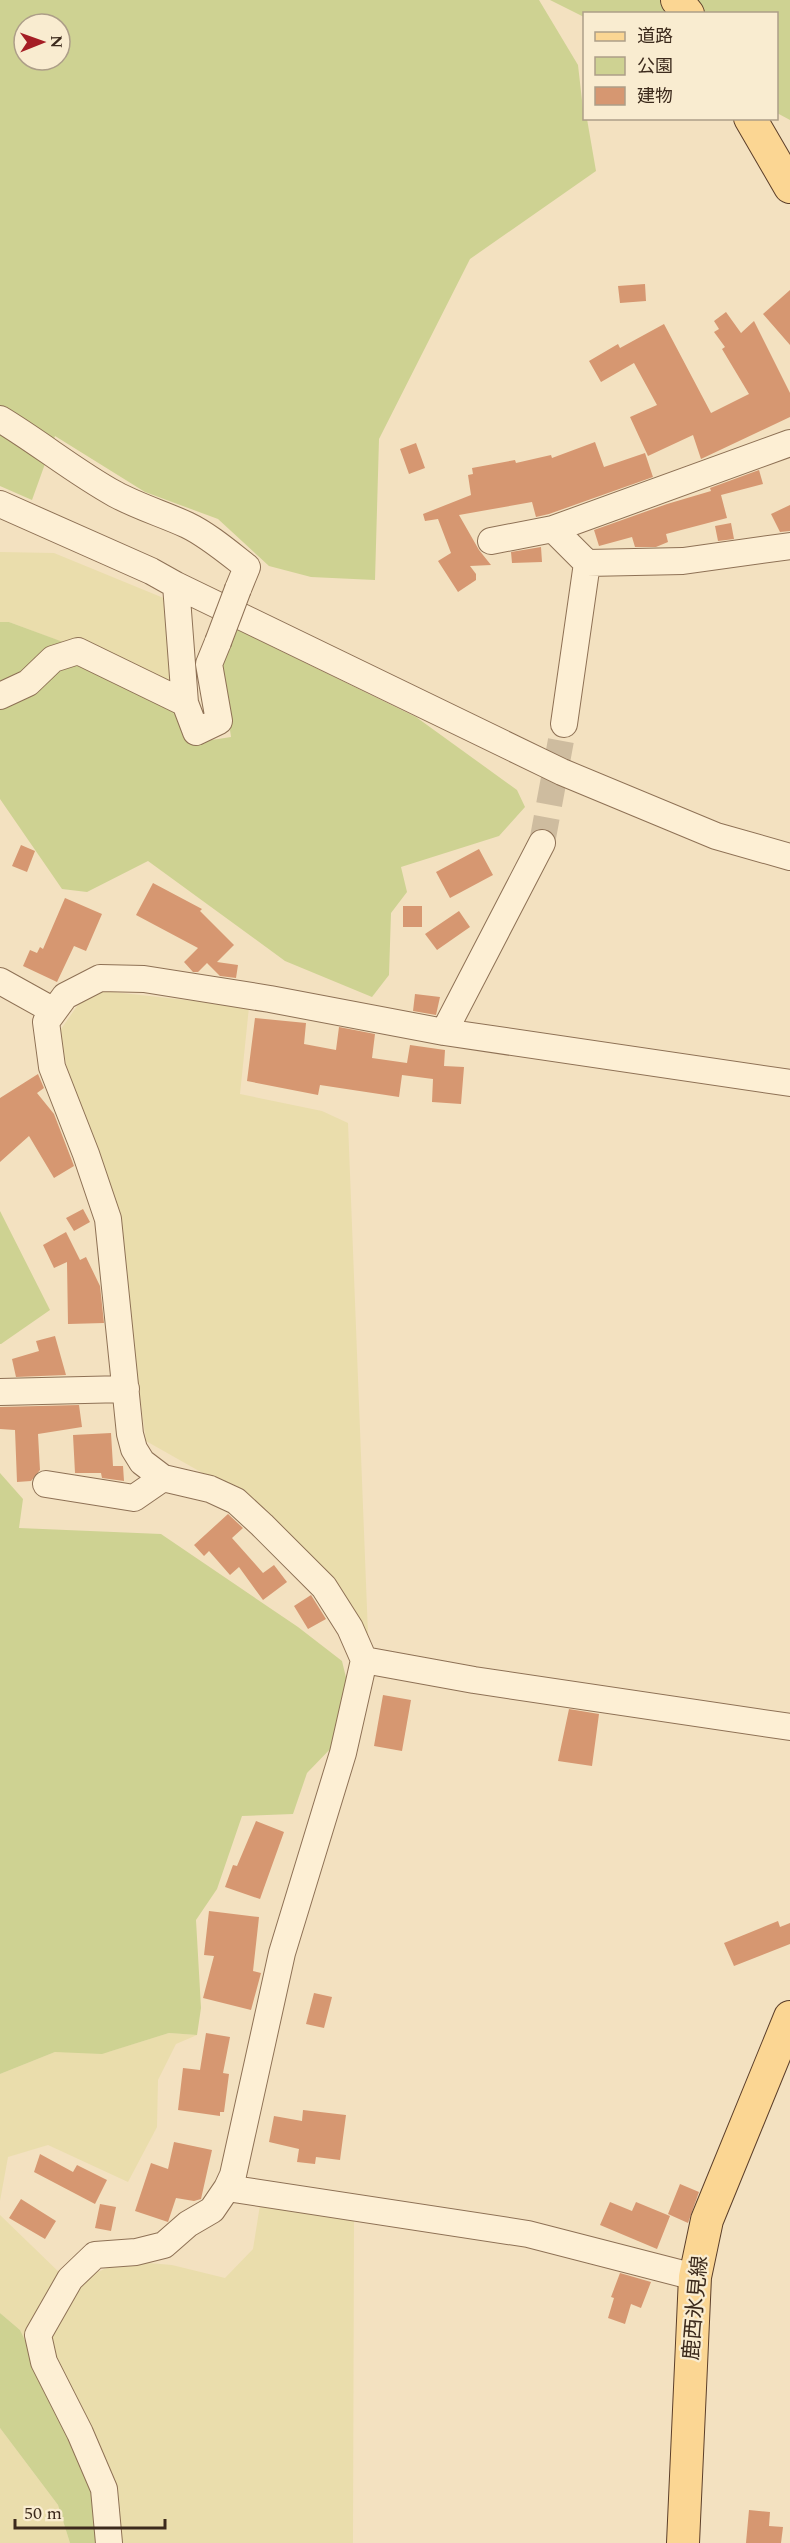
<svg xmlns="http://www.w3.org/2000/svg" width="790" height="2543" font-family="Spectral,'Noto Sans JP',serif">
  <rect width="100%" height="100%" fill="#f3e1c0"/>
  <path fill="#eaddac" d="M0,552L54,553L166,599L172,683L9,622H0Z
    M104,991L249,1007L240,1094L322,1111L348,1123L368,1634L266,1509L146,1441L125,1289L73,1095L59,1032L82,999Z
    M169,2033L197,2035L176,2044L158,2080L157,2127L128,2182L48,2145L8,2157L0,2201V2074L55,2052H108Z
    M260,2205L354,2220L353,2543H122V2533L66,2391L51,2339L87,2276L125,2261L172,2265L225,2278L253,2249Z
    M0,2215L62,2275L26,2342L20,2330L0,2313Z
    M0,2428L58,2505L70,2543H0Z"/>
  <path fill="#ced292" fill-rule="evenodd" d="M0,0H539L578,65L584,118L587,119L596,171L470,259L379,439L375,580L311,577L269,566L218,519L145,492L55,436L32,500L0,486ZM24,24H60V60H24Z
    M550,0H790V120L777,113L776,14H584V17Z
    M0,622H9L158,677L144,698L168,702L199,742L231,737L221,668L236,629L416,717L517,790L525,807L499,836L401,867L407,892L391,913L389,975L372,997L285,961L148,861L87,892L62,889L0,799Z
    M0,1211L50,1310L1,1344H0Z
    M0,1473L23,1499L19,1528L161,1534L298,1627L342,1661L349,1690L335,1744L307,1773L293,1814L242,1816L217,1889L196,1920L201,2008L197,2035L169,2033L102,2054L55,2052L0,2074Z
    M0,2313L20,2330L72,2436L98,2509L99,2543H70L58,2505L0,2428Z"/>
  <path fill="#d69771" d="M645,284L646,301L620,303L618,286Z
    M790,290V345L763,314Z
    M726,312L741,333L754,321L790,393V417L701,459L693,435L648,456L630,417L657,405L634,363L601,382L589,361L618,344L620,348L664,324L711,413L749,394L722,349L725,347L714,332L719,329L714,321Z
    M595,442L604,467L645,453L653,477L549,514L536,517L532,502L459,515L479,550L491,565L470,566L476,574V580L458,592L438,561L451,553L438,519L425,521L423,514L471,495L468,475L473,474L472,468L515,460L516,463L551,455L552,458Z
    M416,443L425,468L409,474L400,449Z
    M759,470L763,484L721,495L727,518L666,534L668,542L656,547H635L632,537L599,546L594,530L667,504L711,491L710,488Z
    M790,505V531L780,532L771,514Z
    M731,523L734,539L718,541L715,526Z
    M541,547L542,562L512,563L511,552Z
    M21,845L35,851L27,872L12,866Z
    M479,849L493,875L450,898L436,872Z
    M153,883L202,909L200,911L234,945L217,962L238,965L236,978L220,976L207,963L198,972H193L184,962L198,948L136,915Z
    M65,898L102,914L86,951L74,946L57,982L23,966L30,950L37,953L40,947L43,949Z
    M403,906H422V927H403Z
    M459,911L470,927L437,950L425,934Z
    M415,994L440,997L436,1015L413,1011Z
    M255,1018L306,1023L304,1044L336,1050L339,1027L375,1034L372,1058L407,1063L410,1045L445,1050L444,1066L464,1067L461,1104L432,1102L433,1079L402,1075L399,1097L320,1085L318,1095L247,1081Z
    M38,1074L44,1088L37,1093L54,1114L74,1166L54,1178L29,1136L0,1162V1098Z
    M83,1209L90,1222L74,1231L66,1218Z
    M66,1232L80,1260L86,1257L100,1286L104,1323L68,1324L67,1262L54,1268L43,1245Z
    M55,1336L66,1375L16,1377L12,1359L39,1351L36,1341Z
    M79,1405L82,1427L38,1434L40,1470L31,1481L17,1482L15,1430L0,1429V1407Z
    M111,1433L113,1466H123L124,1481L102,1478L101,1473H75L73,1435Z
    M228,1514L243,1528L232,1538L263,1573L274,1565L287,1582L263,1600L239,1567L230,1575L209,1551L204,1556L194,1545Z
    M311,1595L326,1619L308,1629L294,1606Z
    M383,1695L411,1700L402,1751L374,1746Z
    M569,1709L599,1714L592,1766L558,1761Z
    M256,1821L284,1832L260,1899L225,1887L233,1865L237,1866Z
    M209,1911L259,1917L253,1971L261,1973L251,2010L203,1998L214,1956L204,1955Z
    M778,1921L780,1927L790,1923V1944L734,1966L724,1943Z
    M314,1993L332,1997L324,2028L306,2024Z
    M206,2033L230,2037L223,2073L229,2074L224,2112H220V2116L178,2110L183,2068L200,2070Z
    M303,2110L346,2115L340,2160L316,2157L315,2164L297,2162L299,2149L269,2142L274,2116L302,2121Z
    M174,2142L212,2150L201,2199L194,2201L176,2198L168,2222L135,2211L151,2163L168,2169Z
    M40,2154L73,2172L77,2165L107,2180L95,2204L34,2172Z
    M680,2184L699,2192L688,2223L668,2214Z
    M21,2199L56,2221L45,2239L9,2218Z
    M610,2202L632,2211L636,2202L670,2216L657,2249L600,2225Z
    M100,2204L116,2207L111,2231L95,2228Z
    M620,2273L651,2282L641,2308L631,2304L625,2324L608,2318L614,2298L611,2297Z
    M749,2510L770,2512L769,2526L783,2527L781,2543H746Z"/>
  <g fill="none" stroke-linecap="round" stroke-linejoin="round">
    <path stroke="#cebc9f" stroke-width="26" stroke-dasharray="26 13" stroke-linecap="butt" d="M542,843L564,724"/>
    <defs>
      <path id="minor" d="M0,419C40,443 75,472 115,494C139,507 163,514 187,525C208,535 229,553 247,567L238,589
        M0,504L151,571L176,585L562,772L716,836L790,857
        M553,529L587,563L683,561L790,546
        M491,541L553,529L790,443
        M176,585L185,703L196,732L219,721L209,664L218,642
        M0,696L28,683L53,659L78,651L185,703
        M564,724L587,563
        M0,981L54,1011
        M444,1032L542,843
        M0,1392L126,1389
        M46,1484L134,1498L163,1478
        M364,1660L474,1680L790,1727
        M227,2188L528,2234L695,2277
        M109,2543L104,2489L80,2433L44,2362L38,2335L70,2279L95,2255L136,2252L164,2245L188,2224L212,2210L227,2188L233,2175L282,1953L343,1753L364,1660L350,1628L324,1587L262,1525L236,1501L210,1489L163,1478L142,1462L134,1449L130,1434L108,1219L86,1154L52,1067L46,1022L65,996L100,978L144,979L270,999L444,1032L790,1083"/>
      <path id="major" d="M677,0L688,14
        M750,118L790,187
        M683,2543L695,2277L707,2220L790,2017"/>
    </defs>
    <use href="#minor" stroke="#8e7155" stroke-width="28"/>
    <use href="#major" stroke="#5c3f2a" stroke-width="34"/>
    <use href="#minor" stroke="#fdefd4" stroke-width="26"/>
    <use href="#major" stroke="#fbd693" stroke-width="32"/>
    <defs>
      <path id="minor-bridge" d="M218,642L238,589"/>
    </defs>
    <use href="#minor-bridge" stroke="#8e7155" stroke-width="28" stroke-linecap="butt"/>
    <use href="#minor-bridge" stroke="#fdefd4" stroke-width="26"/>
  </g>
  <g text-anchor="middle" dominant-baseline="central" stroke-width="4.5" stroke-linejoin="round" paint-order="stroke">
    <g font-size="21" fill="#3c2a1c" stroke="#f9ecd0">
      <text transform="translate(696 2308) rotate(-85)">鹿西氷見線</text>
    </g>
  </g>
  <rect x="583" y="12" width="195" height="108" fill="#f9ecd0" stroke="#ad9e88" stroke-width="1.5"/>
  <rect x="595" y="32" width="30" height="9" fill="#fbd693" stroke="#ad9e88" stroke-width="1.5"/>
  <text x="637" y="42" font-size="18" fill="#3c2a1c">道路</text>
  <rect x="595" y="57" width="30" height="18" fill="#ced292" stroke="#ad9e88" stroke-width="1.5"/>
  <text x="637" y="72" font-size="18" fill="#3c2a1c">公園</text>
  <rect x="595" y="87" width="30" height="18" fill="#d69771" stroke="#ad9e88" stroke-width="1.5"/>
  <text x="637" y="102" font-size="18" fill="#3c2a1c">建物</text>
  <g transform="translate(42 42) rotate(89)"><circle r="28" fill="#f9ecd0" stroke="#ad9e88" stroke-width="1.5"/>
  <path d="M0-4.5L10 22L0 15L-10 22Z" fill="#a51e25"/>
  <text y="-9" font-size="16" font-weight="bold" text-anchor="middle" fill="#3c2a1c">N</text>
  </g>
  <path d="M15 2519v9h150v-9" fill="none" stroke="#3c2a1c" stroke-width="3"/>
  <text x="24" y="2519" font-size="18" fill="#3c2a1c" stroke="#f9ecd0" stroke-width="4.5" paint-order="stroke">50 m</text>
</svg>
